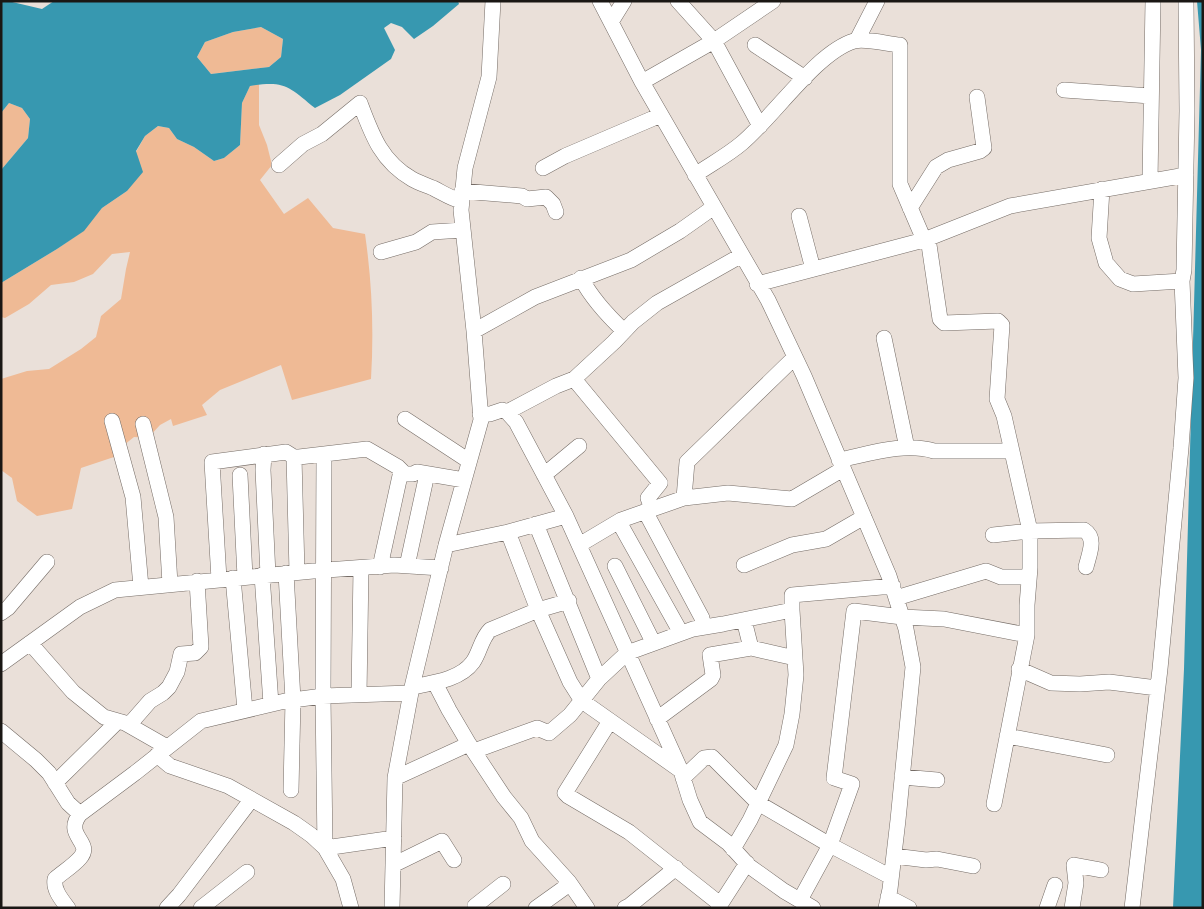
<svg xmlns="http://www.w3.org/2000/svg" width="1204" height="909" font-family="'Exo 2',sans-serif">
  <rect width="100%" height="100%" fill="#eae0d9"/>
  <path fill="#efba95" d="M261,27L283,39L281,57L269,67L211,74L197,57L205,42L233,32Z
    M259,84V125L267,145L272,165L260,180L284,214L308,198L333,228L365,234C372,282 374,330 371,379L292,400L281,365L220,390L202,405L207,415L173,426L171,419L160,425L148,438L134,437L124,445L117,456L81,468L72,509L37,516L17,501L12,478L1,470V379L27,371L49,369L81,349L96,337L101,316L121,299L126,269L130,252L112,254L93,274L74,282L51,285L29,304L5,318L1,317V283L57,249L83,231L102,208L127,191L136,152L145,136L158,126L169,128L177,139L194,147L214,161L224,158L240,145L242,103L250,86Z
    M9,103L22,108L30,119L28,138L1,170V113Z"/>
  <path fill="#3798b0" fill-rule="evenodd" d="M1,1H8L42,9L54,1H458L459,4L433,26L414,39L402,27L391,23L384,28L395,50L391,59L340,95L315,108C289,87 285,80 250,86L242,103L240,145L224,158L214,161L194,147L177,139L169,128L158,126L145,136L136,151L143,172L127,191L102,208L84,231L57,249L1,283V170L28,138L30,119L22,108L9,103L1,113ZM261,27L283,39L281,57L269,67L211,74L197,57L205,42L233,32Z
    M1197,1H1203V908H1173L1184,669L1201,50Z"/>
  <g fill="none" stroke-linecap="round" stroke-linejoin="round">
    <defs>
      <path id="minor" d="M600,1L642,82L768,300L804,376L889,576L906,629L913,667L898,820L890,889L886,908
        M611,22L624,1
        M857,40L877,1
        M755,45L805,78
        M642,82L714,41L678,1
        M1064,90L1151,96
        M760,126L714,41L773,1
        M279,165L303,144L322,134L360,103C372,135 381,161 412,179C419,183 426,185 433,188C443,193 450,198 461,201
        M543,168L565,156L661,115
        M695,175C711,164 728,155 742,143C774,116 817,52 854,41C865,38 888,44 900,45V184L924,240
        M1150,181L1153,1
        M1102,189L1099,238L1106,263L1120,279L1133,284L1182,281
        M462,191L522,196L527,199L546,197L553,204L556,212
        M910,208L936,167L948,160L980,151L984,148L977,97
        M799,216L813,269
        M928,238L940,319L944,323L998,321L1002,325L997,399L1004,416L1030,531V568L1027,605V635L994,804
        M381,252L416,242L432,232L463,230
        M581,278C592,299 607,315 624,331
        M757,284L924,240L1010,206L1186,175
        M474,331L535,297L631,260L680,231L714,207
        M884,338L907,448
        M574,379L660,483L648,498L652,509
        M507,412L556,386L574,379L614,342L633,322L657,303L742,255
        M480,414H490L502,410L507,412L516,422L566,516L681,771L690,800L700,822L728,843L749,866L784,891L813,908
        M405,419L469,461
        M112,421L133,497L141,587
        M143,424L166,517L170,584
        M264,454L263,470L268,575
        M324,455L323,696L325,848L394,838
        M294,457L297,572
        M839,460C869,454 904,442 934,451H1011
        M240,475L245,577
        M544,475L579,446
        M684,498L728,493L792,499L843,469
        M645,511L702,618L703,627
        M619,522L681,633
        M536,524L599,679
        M993,535L1030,531L1084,530C1097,538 1089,554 1086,567
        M446,545L508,532L566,516
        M579,545L621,520L684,498L687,462L795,357
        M744,565L792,545L826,539L864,517
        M407,566L427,474
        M615,566L653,642
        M380,567L401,471
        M286,573L293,700L291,790
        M262,575L271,704
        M233,578L245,710
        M219,579L212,462L286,452L294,457H299L367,449L398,467L405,474H413L417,472L464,480
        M896,598L986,571L1001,577H1029
        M569,601L538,610L570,682L582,701L680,770
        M1,613L8,608L47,562
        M744,620L751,648
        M30,643L73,692L104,717L125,723L167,747
        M1,664L80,607L115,590L313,571L394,565L441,568
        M1019,669L1051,683L1080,684L1109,682L1157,688
        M435,683L449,710L469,744L504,797L521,818L532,841L569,882L587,908
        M412,687C432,683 460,680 473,662C480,652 481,639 490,630L538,610L508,532
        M359,695L361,568
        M657,719L711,679L713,675L710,655L751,648L795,658
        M610,721L565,793L568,796L629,832L720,904
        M129,725L150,701L163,693L169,687L177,672L181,654L195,653L201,647L197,581
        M1,731L36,760L49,773L68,803L80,814
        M1007,736L1107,755
        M474,751L537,728L549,733L570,715L599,679L627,653L693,629L723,624L792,610
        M157,755L170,766L228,786L294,823L311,835L325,848L343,879L351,908
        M902,777L937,780
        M395,778L469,744
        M683,778L704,758L712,757L758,803L830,845L852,784L834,778L854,611L902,617L944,619L1027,635
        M55,783L118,721
        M733,849L750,820L786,745L792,714L796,675L792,610V595L893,586
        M894,856L926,860L937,859L973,866
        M393,865L442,841L454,860
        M888,897L909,908
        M800,900L830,845L891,877
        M68,908C62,900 53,890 55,879C63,872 73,866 80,858C94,842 63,836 80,814L135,773L201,721L285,701L323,696L410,693
        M167,908L179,895L251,800
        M201,908L247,872
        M392,908L395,778L412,687L446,545L481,420L474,331L461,210L465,168L489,77L493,1
        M476,908L475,906L503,884
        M536,908L564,888L569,882
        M625,908L629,906L676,868
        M718,908L747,863
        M1047,908L1055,885
        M1072,908L1076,883L1074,865L1101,870
        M1132,908L1160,669L1181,448L1186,378L1182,281L1184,270L1187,111L1186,1"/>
    </defs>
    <use href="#minor" stroke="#756c66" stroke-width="16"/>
    <use href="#minor" stroke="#fff" stroke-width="15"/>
  </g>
  <rect width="1204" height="909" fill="none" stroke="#1a1714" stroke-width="5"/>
</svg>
